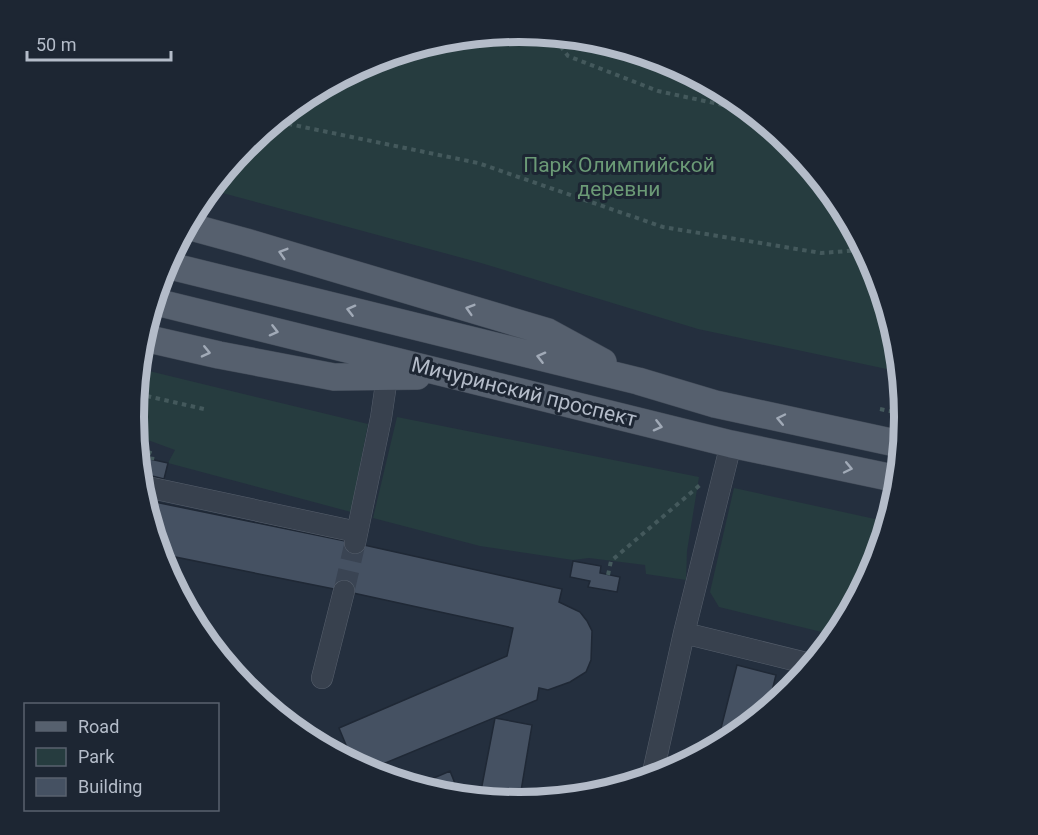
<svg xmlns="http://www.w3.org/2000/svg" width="1038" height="835" font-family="Roboto,sans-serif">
  <rect width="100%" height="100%" fill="#242f3e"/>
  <path fill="#263c3f" d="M519,32L667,61L792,145L876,270L896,371L698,329L481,263L215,191L246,144L372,61Z
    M145,370L368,424L351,512L168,463L175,450L137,436L133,417Z
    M397,417L699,477L687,551L686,580L646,574L645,565L589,558L573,560L480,546L373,518Z
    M734,488L884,521L875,566L830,634L719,607L710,592Z"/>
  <path fill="#455162" stroke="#1f2835" stroke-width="1.5" d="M141,457L168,463L164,479L144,474Z
    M150,501L355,543L562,589L559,602L580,612L587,621L592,631L591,660L586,672L570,682L548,690L539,688L537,700L366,771L353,762L339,728L507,656L513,628L344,591L175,557L171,578L162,565Z
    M573,561L601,566L600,573L620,577L617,592L588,587L590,581L570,577Z
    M737,665L776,675L768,707L718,740Z
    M289,708L296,724L279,712Z
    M495,718L532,725L519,803L480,796Z
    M450,771L458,791L420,784Z"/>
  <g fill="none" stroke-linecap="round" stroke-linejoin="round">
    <path stroke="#3a4453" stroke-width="21" stroke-dasharray="21 10" stroke-linecap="butt" d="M344,591L355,543"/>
    <defs>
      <path id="minor" d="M147,487L357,532
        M355,543L381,418L387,377
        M684,633L731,444
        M322,678L344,591
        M652,777L684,633L810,664"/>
      <path id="major" d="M191,227L246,242L548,332L603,362
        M166,265L638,381L715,404L900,444
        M156,302L731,444L893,478
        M149,339L219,355L334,377L417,376"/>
    </defs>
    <use href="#minor" stroke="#565f6c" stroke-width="22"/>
    <use href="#major" stroke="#414a57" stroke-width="28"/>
    <path stroke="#44595c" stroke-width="4" stroke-dasharray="4.5 4.5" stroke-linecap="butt" d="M555,39L568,56L658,91L737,108
      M279,122L478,163L663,227L821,253L862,250
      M138,394L208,410
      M880,409L904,414
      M139,448L153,454L152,460
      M608,575L611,561L700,485"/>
    <use href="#minor" stroke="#38414e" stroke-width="21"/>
    <use href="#major" stroke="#56606e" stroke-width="27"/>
  </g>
  <defs><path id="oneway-chevron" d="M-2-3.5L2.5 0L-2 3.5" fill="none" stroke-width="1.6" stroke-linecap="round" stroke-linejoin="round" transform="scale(1.5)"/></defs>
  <g stroke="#a1aab7">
    <use href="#oneway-chevron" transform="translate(283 253) rotate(-163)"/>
    <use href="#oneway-chevron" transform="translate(470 309) rotate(-163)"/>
    <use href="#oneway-chevron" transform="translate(351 310) rotate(-166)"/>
    <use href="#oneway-chevron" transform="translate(274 331) rotate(14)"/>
    <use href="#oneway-chevron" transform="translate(206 352) rotate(13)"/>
    <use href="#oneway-chevron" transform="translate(541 357) rotate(-166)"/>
    <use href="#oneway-chevron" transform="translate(781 419) rotate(-168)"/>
    <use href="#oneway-chevron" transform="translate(658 426) rotate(14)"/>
    <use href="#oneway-chevron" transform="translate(848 468) rotate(12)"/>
  </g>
  <g text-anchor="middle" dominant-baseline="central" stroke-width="6" stroke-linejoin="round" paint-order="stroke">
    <g font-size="21" fill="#6b9a76" stroke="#1d2633">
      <text x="619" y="165">Парк Олимпийской<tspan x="619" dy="24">деревни</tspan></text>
    </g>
    <g font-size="21" fill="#b4bcc9" stroke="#1d2633">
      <text transform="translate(524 392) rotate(14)">Мичуринский проспект</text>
    </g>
  </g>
  <path d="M0 0H1038V835H0ZM144 417a375 375 0 1 1 750 0a375 375 0 1 1-750 0Z" fill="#1d2633" fill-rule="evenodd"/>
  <path fill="none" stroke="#b4bcc9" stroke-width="8" d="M144 417a375 375 0 1 1 750 0a375 375 0 1 1-750 0Z"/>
  <rect x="24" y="703" width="195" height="108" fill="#1d2633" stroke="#59626f" stroke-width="1.5"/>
  <rect x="36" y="722" width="30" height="9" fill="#56606e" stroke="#59626f" stroke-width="1.5"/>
  <text x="78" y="733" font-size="18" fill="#b4bcc9">Road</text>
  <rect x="36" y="748" width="30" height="18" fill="#263c3f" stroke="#59626f" stroke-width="1.5"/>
  <text x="78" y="763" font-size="18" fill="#b4bcc9">Park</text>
  <rect x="36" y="778" width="30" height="18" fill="#455162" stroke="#59626f" stroke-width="1.5"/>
  <text x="78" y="793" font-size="18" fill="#b4bcc9">Building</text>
  <path d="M27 51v9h144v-9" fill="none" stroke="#b4bcc9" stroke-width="3"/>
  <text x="36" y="51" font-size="18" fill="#b4bcc9" stroke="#1d2633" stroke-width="4.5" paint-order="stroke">50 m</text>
</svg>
